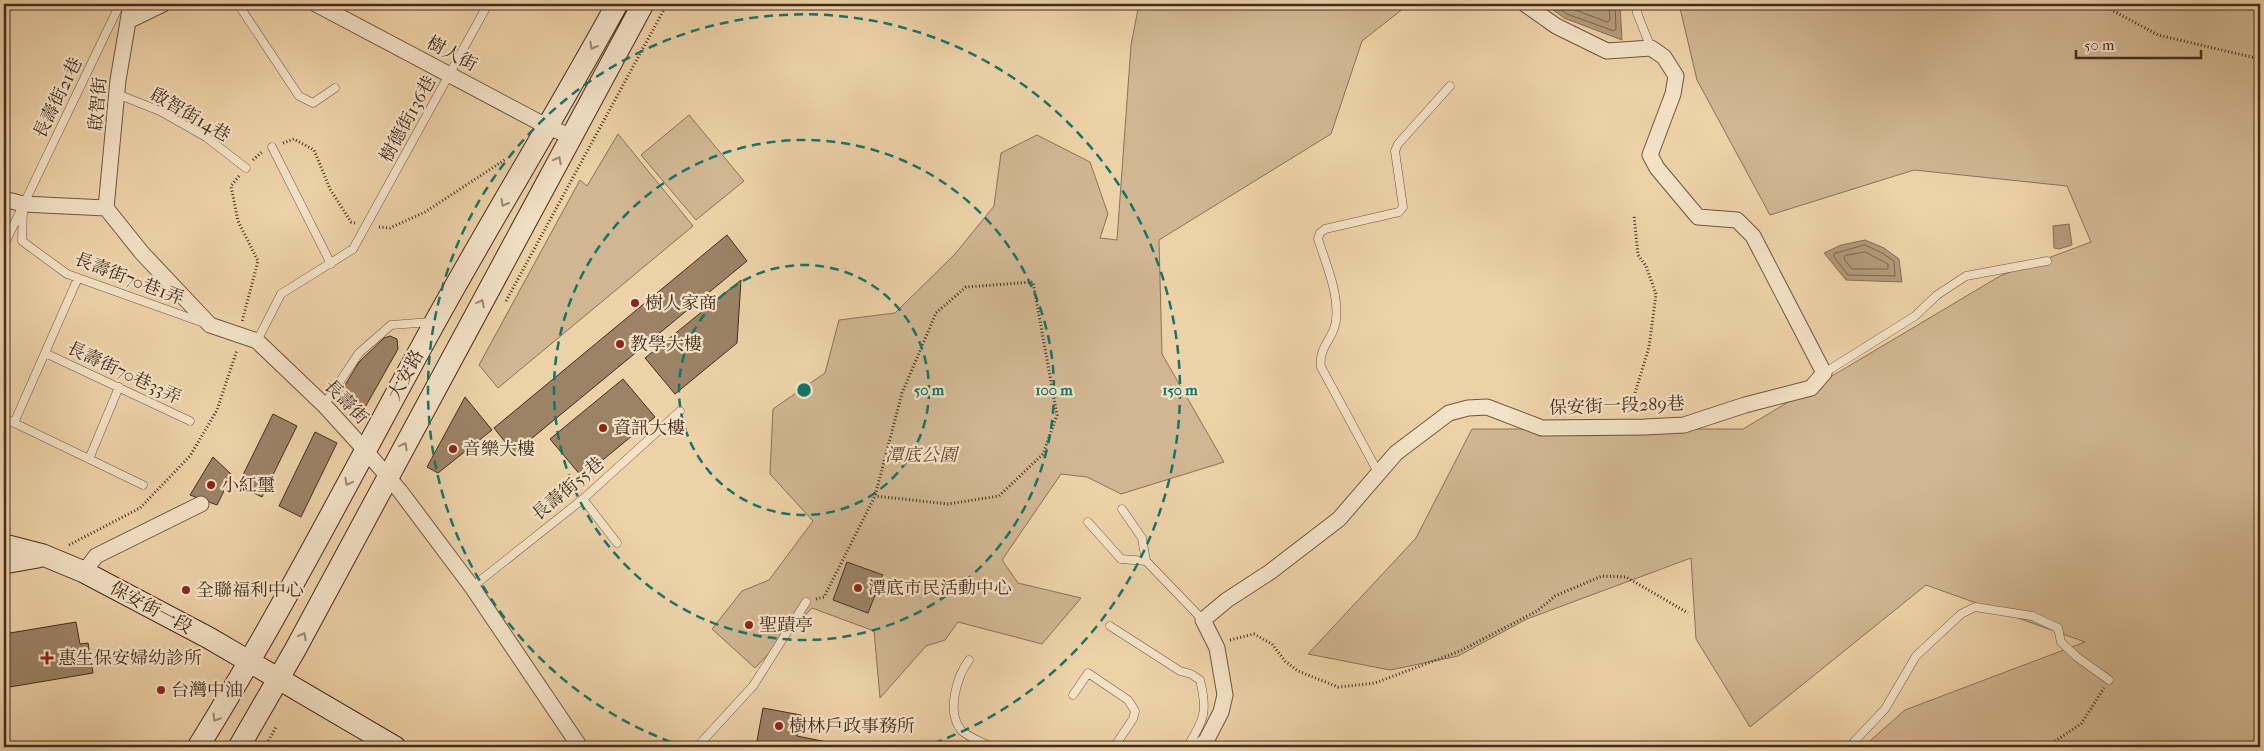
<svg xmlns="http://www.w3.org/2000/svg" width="2264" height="751" font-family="'IM FELL French Canon','Noto Serif TC',serif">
  <rect width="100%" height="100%" fill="#edd2a8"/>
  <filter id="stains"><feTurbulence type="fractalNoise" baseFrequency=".004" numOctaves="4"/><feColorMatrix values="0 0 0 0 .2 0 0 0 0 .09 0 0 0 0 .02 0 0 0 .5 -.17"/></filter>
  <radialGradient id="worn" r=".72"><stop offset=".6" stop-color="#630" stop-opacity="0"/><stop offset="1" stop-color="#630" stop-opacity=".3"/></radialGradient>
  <path fill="#d0b691" stroke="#8a7258" d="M1139,4H1409L1362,41L1331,134L1159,240L1162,354L1224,462L1121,494L1087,477L1061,474L1002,560L1018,583L1081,598L1042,644L958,622L945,640L926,646L880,698L874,631L812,608L755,668L712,629L742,591L769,580L813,521L770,474L773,409L825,373L839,320L895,313L955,254L994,206L1001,153L1037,135L1090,162L1108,214L1100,238L1117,240L1131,45Z
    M1679,4H2260V747H1863L1905,710L2085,642L1926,585L1750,727L1696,639L1691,558L1527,619L1458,656L1390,670L1308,654L1416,538L1472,429H1743L2000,276L2091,242L2067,186L1914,170L1770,215L1697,80Z
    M689,115L744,181L696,220L641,155Z
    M618,134L693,226L498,388L479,365L580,180L587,186Z"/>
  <path fill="#b49a79" stroke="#876e55" d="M1545,4H1620L1622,40L1564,18Z
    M2069,224L2072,245L2059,249L2054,248L2053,226Z
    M1865,240L1884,248L1899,259L1902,282L1846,280L1824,253L1841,245Z"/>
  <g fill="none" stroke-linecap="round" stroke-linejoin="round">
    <path stroke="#7c644c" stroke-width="1" d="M1553,4L1567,14L1614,31L1616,29L1615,4
      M1564,4L1570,8L1607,22L1610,20L1609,4
      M1865,245L1882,253L1894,261L1895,276L1848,275L1834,257V254Z
      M1865,252L1888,264V269H1852L1844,259L1845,256Z"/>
  </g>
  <path fill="#9c8366" stroke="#442d1e" d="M727,235L747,261L514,453L494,428Z
    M741,280L737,343L675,394L645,358Z
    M390,336L397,339L398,349L363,411L338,397L359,362L384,338Z
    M623,379L655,417L582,477L550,439Z
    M465,397L492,430L438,473L427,467Z
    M273,414L297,426L262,497L238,485Z
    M315,432L337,443L301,517L279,506Z
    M213,457L232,475L217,505L190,495Z
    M847,562L883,575L868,613L833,600Z
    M76,622L80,644L88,643L93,673L4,688V634Z
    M763,708L801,715L797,736L827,742L826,747L756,746Z"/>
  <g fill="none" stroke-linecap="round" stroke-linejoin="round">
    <defs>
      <path id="lane" d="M238,4L299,96L313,103L335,88
        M1637,4V13L1651,48
        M117,94L160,111L206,137L246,168
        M272,147L331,264
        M23,209L22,241L67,274L204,323
        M4,245L120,4
        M257,341L281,294L353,249L488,4
        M45,353L190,421
        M1824,373L1915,316L1937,295L1966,276L2047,261
        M324,405L359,353L391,325L431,322
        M4,418L143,485
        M14,423L78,278
        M89,459L119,387
        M1379,474L1321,367C1318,346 1335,338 1336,320C1339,293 1326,264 1318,239L1320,233L1325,229L1399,212L1403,207L1395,151L1398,144L1450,86
        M583,499L617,543
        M1122,509L1142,538L1146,561
        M1088,522L1121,559L1146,561L1203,620
        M472,587L583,499L680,411
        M1110,626L1180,671L1191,674L1200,680C1208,712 1204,720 1187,747
        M969,660C957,676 946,712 961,730C967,737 983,742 991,747
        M1073,695L1088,673L1128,700L1135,711L1133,719L1114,747
        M697,747L753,686L806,602
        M1849,747L1885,709L1916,656L1961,614L1975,607L2032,616L2058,628L2061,642L2077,657L2109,680"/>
      <path id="street" d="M316,4L548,127L570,136
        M128,21L163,4
        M4,199L23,204L106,208L142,253L210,325L257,341L324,405L365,450L400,491L472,587L578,744L576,747
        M106,208L118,80L131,4
        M84,572L96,556L201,504
        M1198,747L1206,741L1221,712L1225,695L1217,648L1203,620L1227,600L1270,572L1339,519L1396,453L1449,413L1468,408L1487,407L1542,428L1645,427L1684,425L1745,405L1811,388L1824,373L1753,236L1737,220L1698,217L1657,168L1650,155L1673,94L1676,76L1664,57L1651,48L1607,51L1556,26L1525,4"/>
      <path id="secondary" d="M4,545L43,555L84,572L209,638L395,747
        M4,563L38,557
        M198,747C283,610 356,466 434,324C493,217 558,112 617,4
        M239,747L295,650L643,4"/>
    </defs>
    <use href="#lane" stroke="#6e5640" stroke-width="9"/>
    <use href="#street" stroke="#6e5640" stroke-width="17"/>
    <use href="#secondary" stroke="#442d1e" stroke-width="23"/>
    <path stroke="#442d1e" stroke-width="3" stroke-dasharray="1 2.5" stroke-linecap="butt" d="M2106,4L2110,9L2158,35L2260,59
      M283,143L294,139L314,150L330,189L351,222L355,223
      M253,160L263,151
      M239,176L231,186L238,221L258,261L242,322
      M379,227L390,228L425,212L506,159
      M506,301L667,4
      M1629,413L1649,347L1656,294L1646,266L1638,255L1634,215
      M69,545L140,508L190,456L217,410L237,350
      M816,599L824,597L875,496L902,393L936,313L966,287L1033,282L1057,415L1043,454L999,496L948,504L875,496
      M1230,640L1254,634L1272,644L1285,661L1298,671L1338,687L1375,683L1460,651L1537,611L1555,596L1602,576L1626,577L1688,613
      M265,747L276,727
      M2046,747L2081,724L2104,688"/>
    <use href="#lane" stroke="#f3e2c6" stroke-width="8"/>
    <use href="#street" stroke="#f3e2c6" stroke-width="15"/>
    <use href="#secondary" stroke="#f3e2c6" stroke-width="21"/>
  </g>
  <defs><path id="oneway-chevron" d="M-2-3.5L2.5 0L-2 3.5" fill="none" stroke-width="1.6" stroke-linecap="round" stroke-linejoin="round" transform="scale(1.25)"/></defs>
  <g stroke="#9c8872">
    <use href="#oneway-chevron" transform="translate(593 46) rotate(119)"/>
    <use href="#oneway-chevron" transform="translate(558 160) rotate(-62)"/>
    <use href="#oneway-chevron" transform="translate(504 203) rotate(120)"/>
    <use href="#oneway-chevron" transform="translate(481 303) rotate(-62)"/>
    <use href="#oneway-chevron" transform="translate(404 446) rotate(-62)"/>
    <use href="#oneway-chevron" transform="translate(348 482) rotate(118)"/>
    <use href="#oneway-chevron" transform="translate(303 636) rotate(-62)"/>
    <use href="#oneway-chevron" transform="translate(216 718) rotate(122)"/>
  </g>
  <g fill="none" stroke="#0f766e" stroke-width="2.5" stroke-dasharray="9 6">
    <circle cx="804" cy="390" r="125"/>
    <circle cx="804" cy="390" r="250"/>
    <path d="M685 747A376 376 0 1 1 923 747"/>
  </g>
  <g fill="#8f2418" stroke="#f3e2c6" stroke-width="2">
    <circle cx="635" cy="303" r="5"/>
    <circle cx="620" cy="344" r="5"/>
    <circle cx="603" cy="428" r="5"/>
    <circle cx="453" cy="449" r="5"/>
    <circle cx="211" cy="485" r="5"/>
    <circle cx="858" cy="588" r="5"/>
    <circle cx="186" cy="590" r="5"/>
    <circle cx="749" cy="625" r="5"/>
    <path d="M44.5 650.5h5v5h5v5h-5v5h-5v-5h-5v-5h5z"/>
    <circle cx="161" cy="690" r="5"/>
    <circle cx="779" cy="726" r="5"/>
  </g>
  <g text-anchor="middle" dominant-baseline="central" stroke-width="4.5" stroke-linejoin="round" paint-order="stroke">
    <g font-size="18" fill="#442d1e" stroke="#f3e2c6">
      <text transform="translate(452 54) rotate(28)">樹人街</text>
      <text transform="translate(58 98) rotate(-64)">長壽街21巷</text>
      <text transform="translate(98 104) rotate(-85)">啟智街</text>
      <text transform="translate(190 115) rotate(30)">啟智街14巷</text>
      <text transform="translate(408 119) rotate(-61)">樹德街136巷</text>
      <text transform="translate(129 279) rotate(21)">長壽街70巷1弄</text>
      <text transform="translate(124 373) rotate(25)">長壽街70巷33弄</text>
      <text transform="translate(406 375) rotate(-61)">大安路</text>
      <text transform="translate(346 402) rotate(46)">長壽街</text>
      <text transform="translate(1617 406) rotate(-2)">保安街一段289巷</text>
      <text transform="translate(568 489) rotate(-40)">長壽街55巷</text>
      <text transform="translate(151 608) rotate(28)">保安街一段</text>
    </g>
    <g font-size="18" fill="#442d1e" stroke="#f3e2c6" text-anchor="start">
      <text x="645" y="303">樹人家商</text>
      <text x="630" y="344">教學大樓</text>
      <text x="613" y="428">資訊大樓</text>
      <text x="463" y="449">音樂大樓</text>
      <text x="221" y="485">小紅璽</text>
      <text x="868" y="588">潭底市民活動中心</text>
      <text x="196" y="590">全聯福利中心</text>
      <text x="759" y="625">聖蹟亭</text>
      <text x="58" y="658">惠生保安婦幼診所</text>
      <text x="171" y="690">台灣中油</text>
      <text x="789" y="726">樹林戶政事務所</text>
    </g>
    <g font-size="18" font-style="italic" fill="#604835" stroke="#f3e2c6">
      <text x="921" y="455">潭底公園</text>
    </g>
  </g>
  <circle cx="804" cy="390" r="8" fill="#0f766e" stroke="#f3e2c6" stroke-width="2.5"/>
  <g font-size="15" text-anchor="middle" font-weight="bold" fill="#0f766e" stroke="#f3e2c6" stroke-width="4.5" stroke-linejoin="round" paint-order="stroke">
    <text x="929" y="395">50 m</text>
    <text x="1054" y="395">100 m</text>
    <text x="1180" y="395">150 m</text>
  </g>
  <rect width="2264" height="751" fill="none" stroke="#edd2a8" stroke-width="20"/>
  <rect x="5" y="5" width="2254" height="741" fill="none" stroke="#442d1e" stroke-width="2.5"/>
  <rect x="10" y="10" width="2244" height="731" fill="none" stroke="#442d1e"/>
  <path d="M2076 50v8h125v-8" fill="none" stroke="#442d1e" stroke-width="2.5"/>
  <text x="2084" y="50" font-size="15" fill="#442d1e" stroke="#f3e2c6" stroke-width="4" paint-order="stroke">50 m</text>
  <rect width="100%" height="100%" filter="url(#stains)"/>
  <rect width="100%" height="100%" fill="url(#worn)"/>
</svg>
